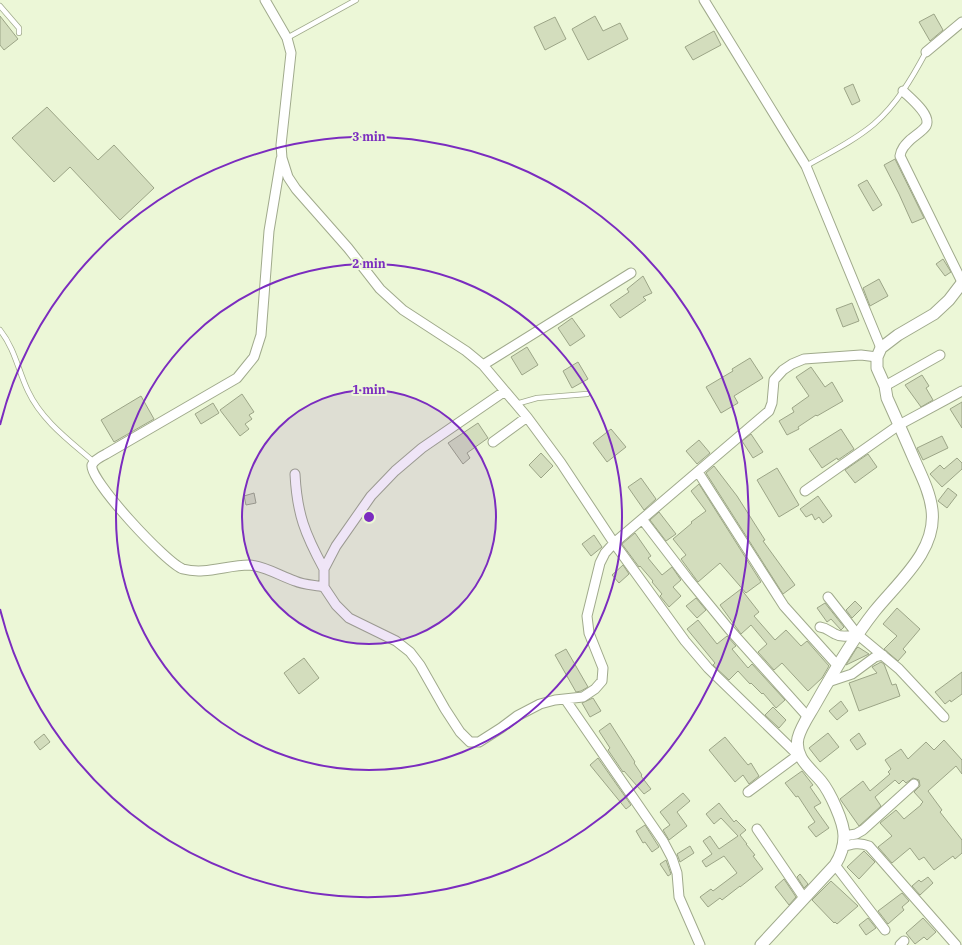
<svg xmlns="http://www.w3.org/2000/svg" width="962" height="945" font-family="'IBM Plex Serif',serif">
  <rect width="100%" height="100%" fill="#ecf7d7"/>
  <path fill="#d3ddbd" stroke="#9ca587" d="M934,14L943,30L930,41L919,22Z
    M0,16L18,39L4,50L0,45Z
    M595,16L603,31L620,23L628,39L588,60L572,29Z
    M555,17L566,39L545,50L534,27Z
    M714,31L721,45L693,60L685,47Z
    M853,84L860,101L852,105L844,88Z
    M47,107L98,160L114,145L154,188L120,220L70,167L54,182L12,138Z
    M895,159L924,218L912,223L899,194L884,165Z
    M867,180L882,205L873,211L858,185Z
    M943,259L951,272L945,276L936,264Z
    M643,276L652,293L643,297L646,300L620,318L610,305L629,292L627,289Z
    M879,279L888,296L870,306L863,288Z
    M852,303L859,321L843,327L836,309Z
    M572,318L585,336L570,346L558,328Z
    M527,347L538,365L522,375L511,357Z
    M750,358L763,378L734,396L738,403L721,413L706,387L733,371L732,369Z
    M578,362L588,379L572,388L563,371Z
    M811,367L825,387L832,382L843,401L817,416L816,415L798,427L799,429L787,435L779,421L794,412L792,408L809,396L796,377Z
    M922,375L929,386L926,388L933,400L921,407L905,385Z
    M242,394L254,412L249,415L252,419L245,424L249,429L240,436L220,410Z
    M141,396L154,419L114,442L101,420Z
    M962,402V428L950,409Z
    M213,403L219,413L201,424L195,414Z
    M478,423L488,438L467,453L470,458L463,464L448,443Z
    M611,429L626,447L607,462L593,443Z
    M841,429L854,449L838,460L837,458L822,468L809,449Z
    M751,434L763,452L753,458L742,441Z
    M942,436L948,448L923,460L917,448Z
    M699,440L710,453L697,464L686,451Z
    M541,453L553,466L541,478L529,465Z
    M868,454L877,467L855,483L845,470Z
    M957,458L962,463V469L942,487L930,474L940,465L944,469Z
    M714,466L737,496L765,540L763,541L795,585L783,594L706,473Z
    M777,468L799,505L779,517L757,480Z
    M641,478L656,499L644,510L628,487Z
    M699,484L761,582L746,593L720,563L698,582L681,559L686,555L673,539L692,523L691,522L706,511L691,491Z
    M948,488L957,495L947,508L938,501Z
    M254,493L256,503L246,505L244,496Z
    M818,496L832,516L823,523L819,517L815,520L812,514L806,517L800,509Z
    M659,512L676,534L666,541L650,520Z
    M635,533L651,556L648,558L662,575L672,567L681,580L673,587L681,596L669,607L660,596L662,594L652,582L653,581L640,566L639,567L622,544Z
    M594,535L602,547L591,556L582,544Z
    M623,565L629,574L619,583L612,575Z
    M741,589L759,612L754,616L775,640L786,630L801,646L807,641L829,666L822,678L808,691L782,663L774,670L758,652L767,644L751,625L741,634L720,605Z
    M696,598L706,610L697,618L686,606Z
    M855,601L862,608L852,618L846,610Z
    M825,603L844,627L841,630L831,619L827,622L817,608Z
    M897,608L920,629L903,649L906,652L898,661L884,649L897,636L883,624Z
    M698,620L717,644L727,636L736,646L732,649L748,668L752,664L785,700L776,708L763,693L762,694L751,683L750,684L738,671L729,680L713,665L715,663L687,629Z
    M858,647L869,654L846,665L856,649Z
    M566,649L588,687L581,691L576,692L555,655Z
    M304,658L319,678L299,694L284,673Z
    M881,662L884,664L892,685L896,684L900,696L859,711L849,683L877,673L872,667Z
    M962,672V694L951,702L950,700L945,704L935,692Z
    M593,698L601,711L590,717L582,703Z
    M841,701L848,711L837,720L829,711Z
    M773,707L786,720L779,728L765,715Z
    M610,723L635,762L634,763L642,775L641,776L651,789L644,794L624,771L623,772L608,750L610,748L599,731Z
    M828,733L839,747L820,762L809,748Z
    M859,733L866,744L857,750L850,740Z
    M44,734L50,742L40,750L34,742Z
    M725,737L748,765L751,763L759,776L749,784L743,775L735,782L709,750Z
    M944,740L962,760V774L956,766L928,791L942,810L940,812L962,840V853L955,859L953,856L934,870L924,857L919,860L910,848L892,863L878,847L892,836L880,823L896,810L904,819L921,805V804L923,802L914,792L920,786L919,780L913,778L906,783L903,780L899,784L895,780L875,797L881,806L859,826L840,799L863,781L870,791L890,774L888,772L891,769L885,760L901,749L908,759L926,742L934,750Z
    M598,758L631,805L626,809L590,765Z
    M802,771L813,785L810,787L821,803L814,807L829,828L816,837L808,827L815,822L798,796L796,797L785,783Z
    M683,793L690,801L677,812L687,826L669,840L663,830L670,825L660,812Z
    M719,803L734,822L736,820L746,830L740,835L747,844H746L755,855L753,856L763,869L740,887V886L722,900L720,898L708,907L700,897L711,889L713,891L737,873L724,856L706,867L702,861L712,854L703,841L710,836L719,849L738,836L721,818L714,824L706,814Z
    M645,825L659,847L652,852L645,842L643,843L636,831Z
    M690,846L694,853L680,862L677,854Z
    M864,851L875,862L859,879L847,867Z
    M666,860L671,874L668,876L660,864Z
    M800,874L808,884L804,888L797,877Z
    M928,877L933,883L920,895L912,886L919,880L921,882Z
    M784,879L796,897L789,905L775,887Z
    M831,881L858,906L837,924L835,922L834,923L812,900Z
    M902,893L909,901L902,907L904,910L888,924L878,911Z
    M868,918L876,928L866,935L859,925Z
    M923,918L936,932L927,940L924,937L915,944L906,933Z"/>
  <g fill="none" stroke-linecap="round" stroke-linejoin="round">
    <defs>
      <path id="service" d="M0,6L19,28V33
        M287,38L356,0
        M806,166C829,153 854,141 874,124C897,104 912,78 926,52
        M0,330C15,349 18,370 28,391C42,421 70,441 94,462
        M516,404L537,398L587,394"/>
      <path id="minor" d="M265,0L287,38L291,53L281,145L282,158L288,177L296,189L348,248L380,289L403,310L466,351L483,365L527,417L561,463L614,543L685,641L708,668L801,758
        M704,0L806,166L881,348
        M926,52L962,22
        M903,91C910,98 932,115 926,126C923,131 914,136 910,140C905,145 901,149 900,156L962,282
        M281,159L269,231L261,335L254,357L237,378L106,454C102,456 94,460 92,465C88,479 167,564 183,569C205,575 227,565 249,565C265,566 280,576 295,581C304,585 315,585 324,587
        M483,365L631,273
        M885,386L940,355
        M505,391L422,448L395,471L371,496L336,546L324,569V587L336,605L349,618L396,641L410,652L420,665L445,709L460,732L470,742H479L501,728L517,716L540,704L555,700L583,697L595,689L602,681L603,668L589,633L587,616L600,563L605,553L614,543L769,411L772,403L774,380L783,370L792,364L804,359L861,355L877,357
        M493,442L527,417
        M698,472L784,606L837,665
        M295,474C297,514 305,534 324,569
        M805,491L899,425L962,391
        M642,519L688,579L729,629L808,717
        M828,597L857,634L899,669L944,717
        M820,627C827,628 829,631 835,634C842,638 850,636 857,634
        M828,682L852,674L875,657L883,655
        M565,699L663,841L672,858L677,873L679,897L700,945
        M748,792L798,755
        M757,829L804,898
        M844,836L856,834L863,830L914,784
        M842,847C852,844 859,842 869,846L956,945
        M835,865L885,930
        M900,945L904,941"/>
      <path id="tertiary" d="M761,945L835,865C840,857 844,846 844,836C844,822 830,792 821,781C810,768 794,757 798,738C801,726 810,714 816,703C834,671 852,640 874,612C898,582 937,551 932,510C930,492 921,475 914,459C905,438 896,418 887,398L885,386L877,368V357L881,348L898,335L934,314L949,300L962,283"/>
    </defs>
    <use href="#service" stroke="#a0aa8c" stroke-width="6"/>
    <use href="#minor" stroke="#a0aa8c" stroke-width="11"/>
    <use href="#tertiary" stroke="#a0aa8c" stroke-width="13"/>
    <use href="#service" stroke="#fff" stroke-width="4.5"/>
    <use href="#minor" stroke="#fff" stroke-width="9"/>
    <use href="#tertiary" stroke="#fff" stroke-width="11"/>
  </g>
  <circle cx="369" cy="517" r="127" fill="#7b2cbf" fill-opacity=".12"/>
  <g fill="none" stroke="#7b2cbf" stroke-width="2">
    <circle cx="369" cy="517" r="127"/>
    <circle cx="369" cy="517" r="253"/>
    <path d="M0 425A380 380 0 1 1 0 609"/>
  </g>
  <circle cx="369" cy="517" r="6" fill="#7b2cbf" stroke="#ecf7d7" stroke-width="2"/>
  <g font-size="12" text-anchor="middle" font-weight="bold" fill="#7b2cbf" stroke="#ecf7d7" stroke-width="4" stroke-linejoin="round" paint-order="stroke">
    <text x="369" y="141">3 min</text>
    <text x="369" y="268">2 min</text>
    <text x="369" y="394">1 min</text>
  </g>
</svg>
